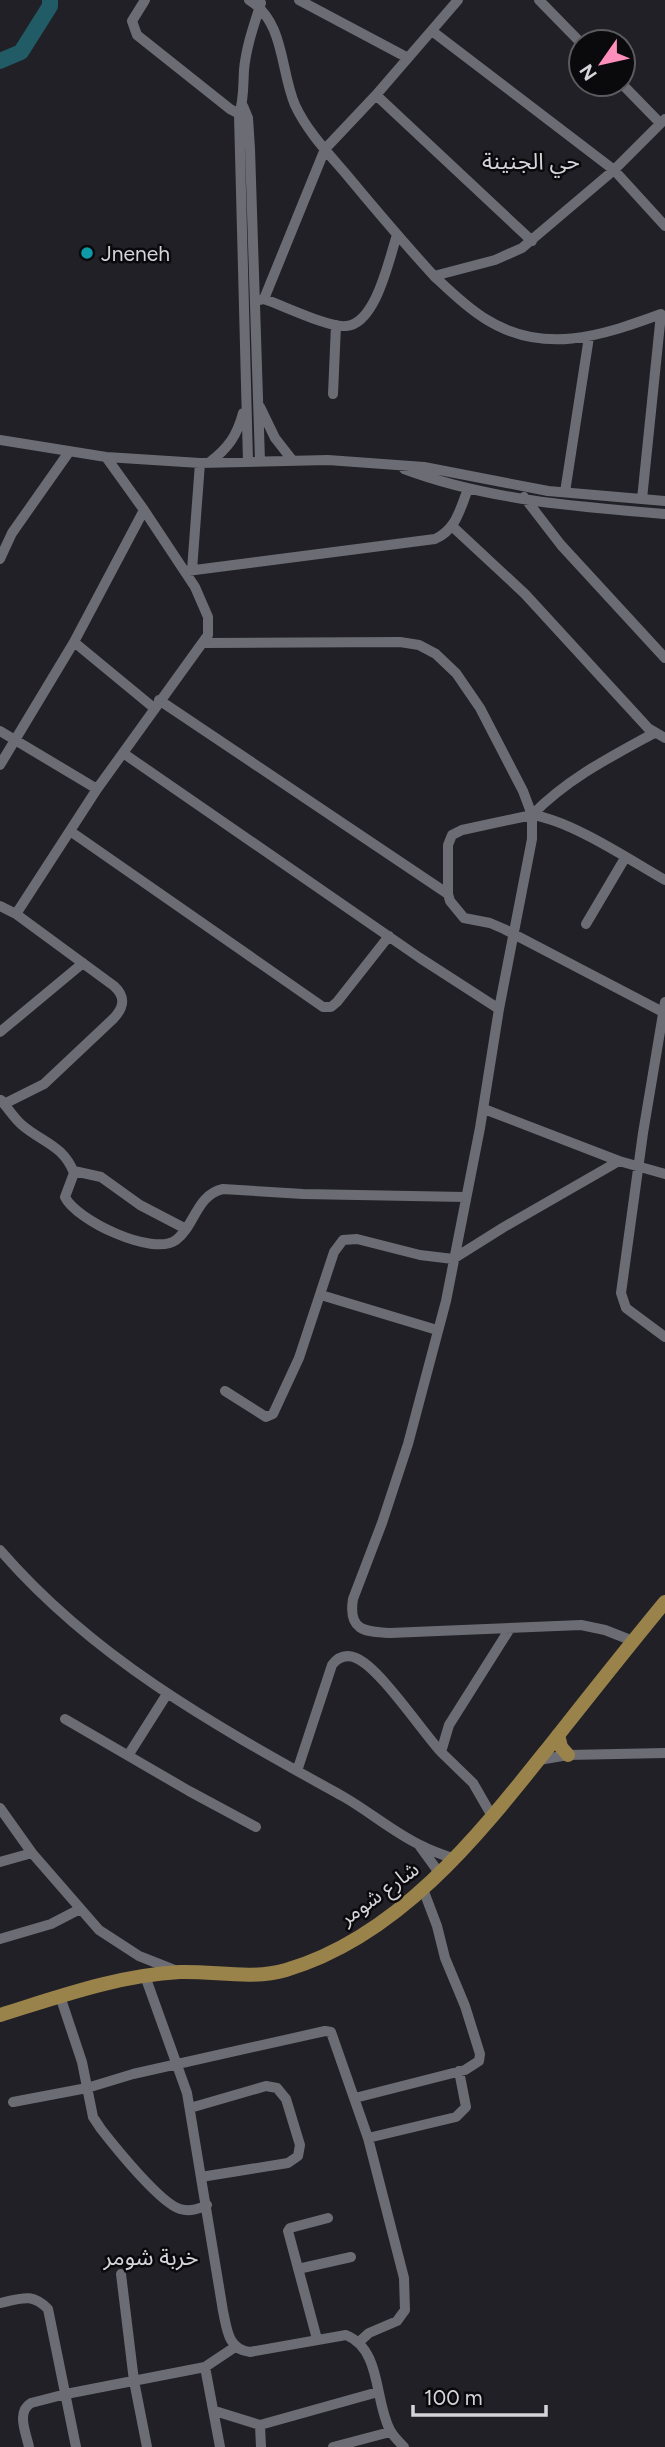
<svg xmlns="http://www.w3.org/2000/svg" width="665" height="2447" font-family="Figtree,'Noto Sans Arabic',sans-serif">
  <rect width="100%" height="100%" fill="#202026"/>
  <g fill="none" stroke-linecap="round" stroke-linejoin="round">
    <path stroke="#205b66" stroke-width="16" d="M0,61L21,52L50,6V0"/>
    <path stroke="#6c6d74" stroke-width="10" d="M145,0L132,21L137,35L230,109L245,117
      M249,0C285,22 280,70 295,105C307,131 328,153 346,174C375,209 404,243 434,276L495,260L522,248L614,170L665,119
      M299,0L408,58
      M539,0L581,43
      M432,31L614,170L665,226
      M622,84L660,123
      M376,95L532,241
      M243,106L248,118L250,149L260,461
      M434,276C450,291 466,307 484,318C543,356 601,336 661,314L642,499
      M264,299L325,149L376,95L458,0
      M260,300L264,299C282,305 329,328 346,326C376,324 389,259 397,235
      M333,394L336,325
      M260,407L275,438L293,461
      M0,440L106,457L200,463L328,460L424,467L548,491L665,501
      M248,461L239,115C244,100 243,86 244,70C246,47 254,25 261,3
      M210,462C228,448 237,436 243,413
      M404,469C487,500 578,507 665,514
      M565,492L589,337
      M524,497L561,545L665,658
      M453,527L525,594L648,728L665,738
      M0,559L12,533L69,452
      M192,570L200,463
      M187,571L435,539C456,530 460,509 468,489
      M74,642L154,708
      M204,643L400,642L419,645L436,654L456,673L480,708L523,791L532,815V839L499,1009L480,1128L446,1301L408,1444L382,1523L353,1599C348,1630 364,1632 390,1633L581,1625L605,1630L633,1641
      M159,700L448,894
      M0,731L97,789L208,635V617L195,587L144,510
      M123,753L420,958L499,1009
      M0,765L74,642L144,510L106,457
      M532,815C567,779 610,757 654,733
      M70,831L323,1007H331L337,1002L389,936
      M0,906L16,914L97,789
      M586,924L625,858
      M665,1002L643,1133L621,1293L626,1308L665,1337
      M663,1012L504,929L490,923L464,918L450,901L448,894V845L452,835L462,830L532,815C570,820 630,860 665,880
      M0,1032L83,963
      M1,1100L4,1104L44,1084L114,1018C124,1007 126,997 114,986L16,914
      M4,1104C10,1111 15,1119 22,1125C43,1143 63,1145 74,1173L65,1197C76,1220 153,1257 176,1240C195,1226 196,1195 223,1189L303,1194L465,1197
      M484,1109L619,1161L665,1174
      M74,1171L101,1177L140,1205L186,1229
      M321,1295L437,1330
      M225,1391L266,1417L273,1414L299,1358L334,1252L343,1240L357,1239L420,1255L453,1259L504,1227L619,1161
      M0,1550C96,1661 218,1727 344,1797C370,1812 393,1832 420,1845C431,1851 443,1855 455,1859
      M65,1719L189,1791L256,1827
      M129,1754L167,1694
      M539,1760L568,1755L665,1753
      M297,1771L332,1665C338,1657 346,1654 356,1658C379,1667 421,1730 441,1752
      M0,1808L32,1853L99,1930L139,1956L177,1971
      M492,1816L473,1783L441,1752L449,1725L509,1630
      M419,1845L440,1874
      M0,1862L32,1853
      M0,1939L51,1924L80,1909
      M145,1976L187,2093L223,2311C227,2329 228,2350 250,2352L346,2335C382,2350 374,2400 390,2430C393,2436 399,2442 404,2447
      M60,1996L82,2062L93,2117L101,2129C115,2147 160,2203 180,2209C190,2212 198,2209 207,2205
      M355,2098L465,2070L479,2061L480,2054L465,2006L445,1958L437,1926L423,1889
      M13,2102L87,2088L133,2074L325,2031L331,2032L368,2138L404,2278L405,2310L397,2321L369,2333L359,2342
      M190,2108L266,2086L277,2088L286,2099L300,2145L298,2156L288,2163L201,2177
      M368,2138L456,2117L466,2107L459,2071
      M298,2269L351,2257
      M121,2274L134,2381L147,2447
      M0,2303C21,2299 31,2292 48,2309L76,2447
      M317,2339L288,2231L290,2228L328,2218
      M205,2367L220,2447
      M215,2411L260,2425
      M29,2447C26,2433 16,2412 31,2403L66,2394L205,2367L235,2347
      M261,2447L260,2425L378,2392
      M333,2447L390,2432"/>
    <path stroke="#9a834a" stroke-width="14" d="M558,1735L561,1747L568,1755
      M0,2015C58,1997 119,1975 180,1972C216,1971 251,1980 286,1970C401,1936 481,1832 552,1743C590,1695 627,1648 665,1602"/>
  </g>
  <circle fill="#0f9aa8" stroke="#0a0a0d" stroke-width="2.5" cx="87" cy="253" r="7"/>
  <g text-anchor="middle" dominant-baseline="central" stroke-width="5" stroke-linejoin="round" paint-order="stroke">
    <g font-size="21" fill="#d4d4d9" stroke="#0a0a0d" text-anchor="start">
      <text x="101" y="253">Jneneh</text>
    </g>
    <g font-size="21" fill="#d4d4d9" stroke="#0a0a0d">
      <text transform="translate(379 1893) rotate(-36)">شارع شومر</text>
    </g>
    <g font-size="23" fill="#d4d4d9" stroke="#0a0a0d">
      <text x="531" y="161">حي الجنينة</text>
      <text x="151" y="2257">خربة شومر</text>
    </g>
  </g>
  <g transform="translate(602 63) rotate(236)"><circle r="33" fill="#0a0a0d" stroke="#5b5b5f" stroke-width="2"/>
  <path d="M0-5L12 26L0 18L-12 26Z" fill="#fe8ebc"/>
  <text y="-10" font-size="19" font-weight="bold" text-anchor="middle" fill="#d4d4d9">N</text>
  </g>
  <path d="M413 2405v10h133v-10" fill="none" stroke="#d4d4d9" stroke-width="3.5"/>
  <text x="424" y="2405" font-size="21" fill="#d4d4d9" stroke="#0a0a0d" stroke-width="5" paint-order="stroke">100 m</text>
</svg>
